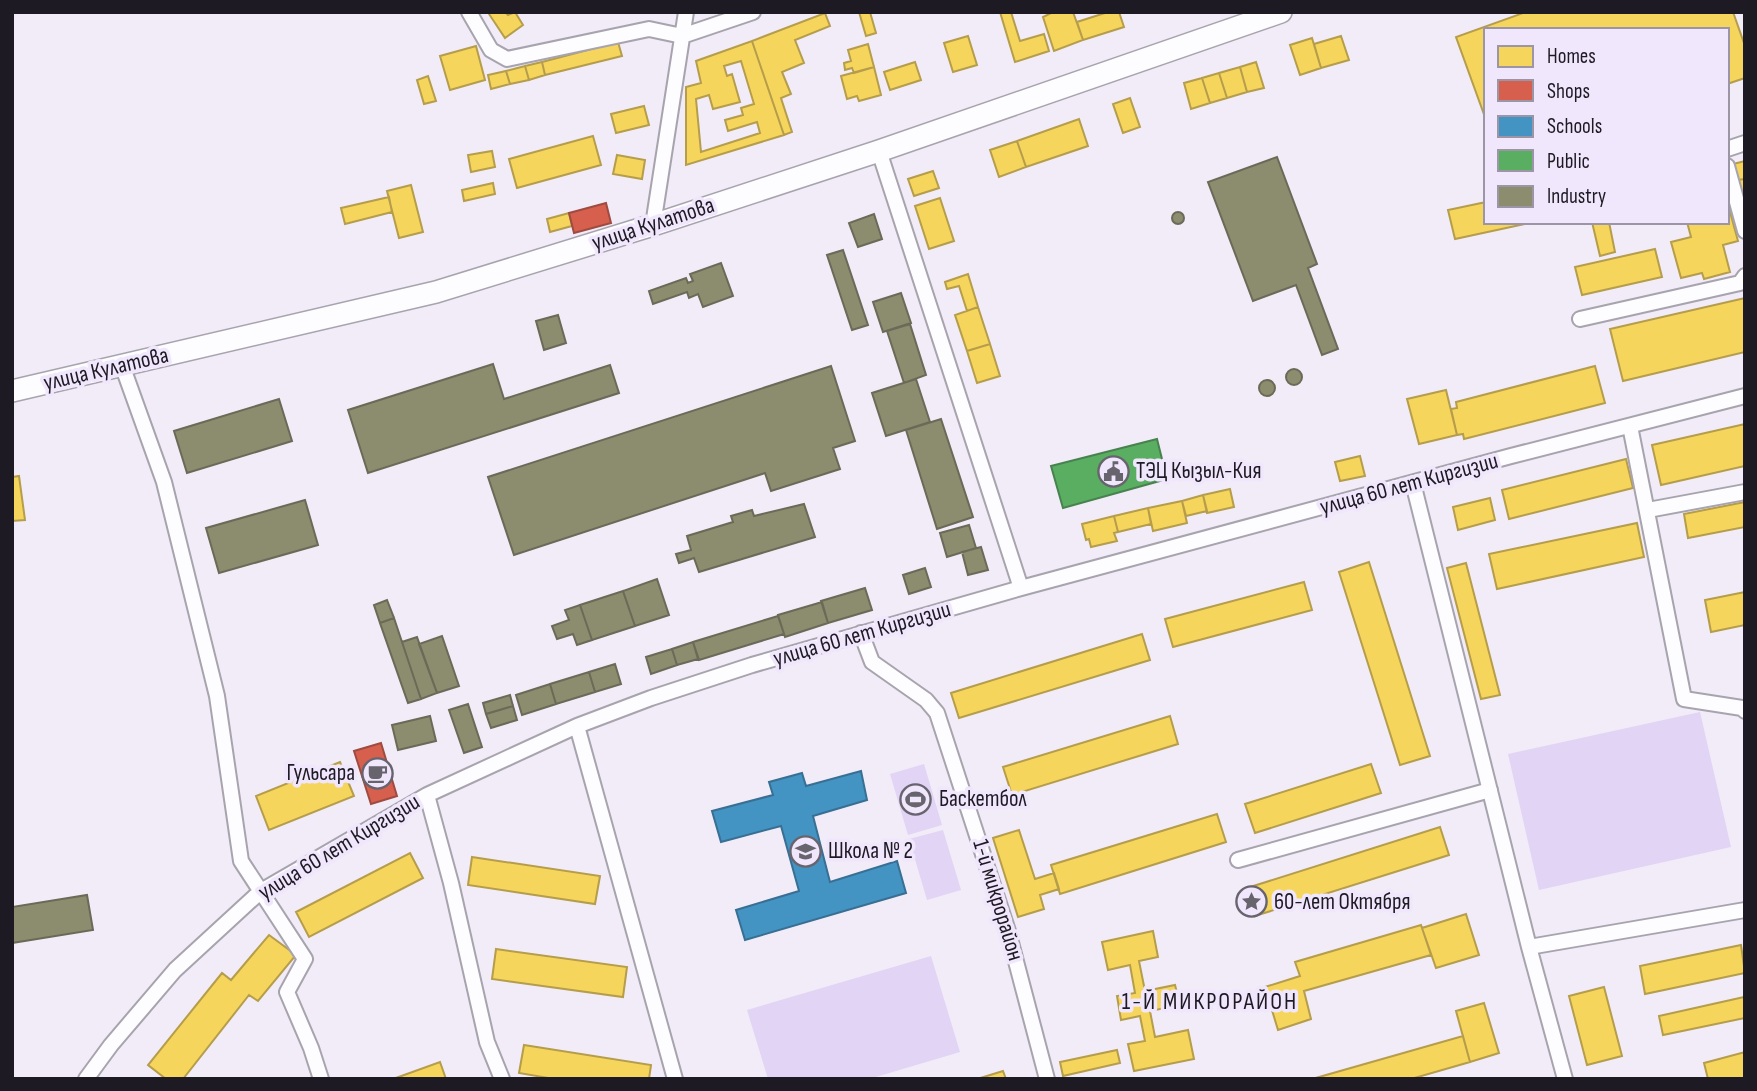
<svg xmlns="http://www.w3.org/2000/svg" width="1757" height="1091" font-family="'Sofia Sans Condensed',sans-serif">
  <rect width="100%" height="100%" fill="#f1ecf8"/>
  <path fill="#e2d4f5" d="M1700,712L1731,847L1539,890L1508,754Z
    M924,764L942,825L908,835L890,774Z
    M943,830L961,890L927,900L909,839Z
    M931,956L960,1052L869,1079H768L747,1010Z"/>
  <path fill="#f6d55c" stroke="#b59d4b" stroke-width="2" fill-rule="evenodd" d="M491,12H505L508,15L515,12L523,25L505,38L489,14Z
    M859,12H870L876,33L866,36Z
    M1000,12H1011L1020,41L1044,34L1049,51L1015,62Z
    M1053,12H1073L1083,40L1054,51L1043,17Z
    M1108,12H1119L1124,27L1083,40L1077,22Z
    M1526,12H1733L1745,46V78L1727,84V30H1486V120L1456,37Z
    M825,13L830,26L795,40L804,63L782,72L791,94L781,98L792,132L784,135L752,41Z
    M968,36L977,65L953,72L944,43Z
    M1341,36L1349,60L1321,68L1314,44Z
    M1312,38L1321,68L1300,75L1290,45Z
    M752,41L784,135L686,165V87L701,83L696,61ZM741,61L754,104L741,108L743,115L725,120L728,131L757,122L760,133L701,152L696,99L709,95L713,109L740,102L732,74L727,76L724,66Z
    M618,42L622,56L545,75L542,62Z
    M868,44L874,67L854,73L852,68L845,70L844,63L851,61L848,50Z
    M476,46L485,80L450,90L440,56Z
    M542,62L545,75L529,80L525,66Z
    M915,62L921,80L890,90L884,72Z
    M1256,62L1264,88L1247,92L1240,67Z
    M525,66L529,80L510,84L506,71Z
    M874,67L881,95L859,101L857,96L847,99L841,76Z
    M1240,67L1247,92L1227,98L1219,73Z
    M506,71L510,84L491,89L488,75Z
    M1219,73L1227,98L1210,103L1202,78Z
    M428,76L436,101L424,104L417,80Z
    M1202,78L1210,103L1191,109L1184,83Z
    M1130,98L1140,127L1123,133L1113,104Z
    M644,106L649,125L616,133L611,114Z
    M1079,119L1088,146L1026,167L1017,141Z
    M593,136L601,165L517,188L509,159Z
    M1017,141L1026,167L999,177L990,150Z
    M492,151L495,167L471,172L468,155Z
    M617,155L645,160L642,179L613,174Z
    M1745,161V179L1737,180L1733,164Z
    M933,171L939,188L914,196L908,179Z
    M1745,179V211L1737,180Z
    M493,183L495,194L464,201L462,190Z
    M411,185L423,232L399,238L387,191Z
    M389,197L392,212L345,224L341,208Z
    M940,198L954,241L929,249L915,206Z
    M1727,201L1738,241L1723,245L1730,272L1704,279L1702,273L1681,278L1671,242L1691,237L1687,222H1727Z
    M1486,202V222H1534L1455,239L1448,210Z
    M569,213L572,226L550,232L547,219Z
    M1592,222H1609L1615,252L1600,256Z
    M1655,249L1662,277L1582,295L1575,267Z
    M968,274L978,307L967,311L959,286L947,289L945,282Z
    M1745,298V352L1623,381L1610,329Z
    M978,307L990,344L967,351L955,315Z
    M990,344L1000,376L977,383L967,351Z
    M1595,366L1605,403L1464,439L1463,434L1457,435L1451,409L1457,408L1456,402Z
    M1446,390L1457,435L1419,444L1407,399Z
    M1745,424V466L1661,485L1652,445Z
    M1360,456L1365,476L1340,481L1335,462Z
    M1626,459L1633,488L1509,519L1502,490Z
    M19,476L25,520L12,521V477Z
    M1230,489L1234,507L1207,513L1203,495Z
    M1203,495L1207,511L1186,516L1182,501Z
    M1490,498L1495,520L1458,530L1453,507Z
    M1182,501L1187,523L1153,531L1148,508Z
    M1745,502V527L1688,538L1684,514Z
    M1148,508L1151,524L1118,532L1114,516Z
    M1114,516L1118,532L1114,533L1117,541L1091,547L1089,539L1086,540L1082,524Z
    M1637,523L1644,557L1497,589L1489,554Z
    M1369,562L1430,756L1400,765L1339,572Z
    M1466,563L1500,695L1481,699L1447,568Z
    M1304,582L1312,610L1173,647L1165,619Z
    M1745,592V625L1711,632L1705,600Z
    M1142,634L1150,660L959,718L951,693Z
    M1170,716L1178,744L1012,795L1003,767Z
    M340,762L354,796L269,830L256,796Z
    M1371,764L1381,793L1255,833L1245,804Z
    M1217,814L1226,842L1060,894L1051,865Z
    M1440,827L1449,855L1255,916L1247,888Z
    M1019,830L1035,879L1054,873L1059,889L1040,895L1044,909L1018,917L993,838Z
    M410,853L423,878L309,937L296,912Z
    M472,857L600,876L595,904L468,885Z
    M1466,914L1479,955L1436,968L1422,928Z
    M1421,925L1431,955L1304,991L1311,1019L1278,1030L1265,987L1300,976L1295,962Z
    M1153,931L1158,957L1139,961L1145,991L1175,985L1180,1005L1150,1011L1155,1037L1188,1030L1194,1059L1134,1071L1128,1044L1145,1041L1140,1016L1121,1020L1117,996L1135,993L1130,965L1108,970L1102,942Z
    M269,935L296,955L258,1001L249,995L183,1079H166L148,1065L222,973L231,980Z
    M1741,945L1745,973L1645,994L1640,966Z
    M496,949L627,967L623,997L492,979Z
    M1604,987L1622,1056L1587,1065L1569,996Z
    M1744,997L1745,1018L1663,1035L1659,1016Z
    M1484,1003L1499,1053L1470,1062L1456,1011Z
    M1463,1036L1470,1062L1411,1079H1312Z
    M524,1045L651,1065L649,1079H554L519,1073Z
    M1117,1050L1120,1063L1063,1076L1060,1062Z
    M1745,1052V1079H1708L1704,1063Z
    M440,1062L446,1079H393Z
    M1003,1071L1006,1079H977Z"/>
  <path fill="#d6604d" stroke="#9f4b41" stroke-width="2" d="M606,203L611,223L574,233L569,213Z
    M381,743L397,796L371,804L354,751Z"/>
  <path fill="#4393c3" stroke="#386f93" stroke-width="2" d="M861,771L867,800L813,816L830,882L897,861L906,893L745,940L736,910L799,891L781,826L721,842L712,811L773,795L769,782L802,773L806,786Z"/>
  <path fill="#5aae61" stroke="#48824f" stroke-width="2" d="M1157,439L1167,479L1063,508L1051,466Z"/>
  <path fill="#8c8c6e" stroke="#6b6a58" stroke-width="2" d="M1277,157L1317,264L1308,268L1338,349L1322,355L1296,285L1253,301L1208,182Z
    M1172 218a6 6 0 1 1 12 0a6 6 0 1 1-12 0Z
    M874,214L882,239L858,247L849,223Z
    M843,250L868,325L852,330L827,255Z
    M721,263L733,296L703,307L698,294L689,298L687,292L653,304L649,291L686,278L688,283L693,281L690,274Z
    M901,293L911,323L883,332L873,302Z
    M558,315L566,343L544,350L536,321Z
    M910,324L926,375L904,383L887,331Z
    M493,364L504,399L610,365L619,393L368,473L348,410Z
    M831,366L855,441L833,448L840,469L771,491L765,473L514,555L488,477Z
    M1286 377a8 8 0 1 1 16 0a8 8 0 1 1-16 0Z
    M916,379L930,422L886,436L872,393Z
    M1259 388a8 8 0 1 1 16 0a8 8 0 1 1-16 0Z
    M279,399L292,441L187,473L174,431Z
    M941,419L973,517L937,529L906,430Z
    M305,500L318,545L219,573L206,528Z
    M804,504L815,537L699,572L694,558L679,563L676,554L691,550L687,536L733,522L731,516L752,510L754,516Z
    M969,525L976,548L947,557L940,533Z
    M981,547L988,570L968,575L962,552Z
    M925,568L931,587L909,594L903,575Z
    M657,579L669,615L635,626L623,591Z
    M865,588L872,610L828,623L821,601Z
    M623,591L635,626L592,640L580,605Z
    M387,600L394,618L380,623L374,605Z
    M822,602L828,623L785,637L778,615Z
    M580,605L592,640L577,645L573,634L557,639L552,626L569,620L565,610Z
    M778,616L784,634L699,660L693,642Z
    M394,618L421,699L408,703L380,623Z
    M442,636L459,686L437,693L419,644Z
    M417,637L437,693L421,699L402,642Z
    M693,642L698,659L677,665L672,649Z
    M672,649L677,665L651,674L646,657Z
    M615,664L621,684L595,692L589,672Z
    M589,672L595,692L556,704L550,684Z
    M550,684L556,704L522,715L516,695Z
    M510,695L513,706L486,714L483,703Z
    M468,704L482,747L464,753L449,710Z
    M513,706L517,720L491,728L486,714Z
    M430,716L436,741L398,750L392,725Z
    M87,895L93,930L12,943V907Z"/>
  <g fill="none" stroke-linecap="round" stroke-linejoin="round">
    <defs>
      <path id="minor" d="M469,12L491,50L507,59L649,29L682,36L753,12
        M1727,149L1745,143
        M879,151L1021,588
        M1727,166L1745,231
        M653,225L686,12
        M1580,319L1740,283L1745,276
        M122,365L164,482L217,696L241,861L305,959L287,992L311,1048L321,1079
        M1630,426L1684,699L1742,708L1745,711
        M1413,483L1529,947L1565,1079
        M1648,510L1745,492
        M861,633L872,662L926,700L937,713L1008,931L1047,1079
        M577,726L675,1079
        M427,795L451,883L487,1042L502,1079
        M1238,860L1490,790
        M1529,947L1745,910
        M86,1079L111,1045L175,970L261,891L427,795L577,726L651,698L752,665L1021,588L1511,456L1745,396"/>
      <path id="highway" d="M12,391L436,292L653,225L879,151L1281,12"/>
    </defs>
    <use href="#minor" stroke="#a8a4ae" stroke-width="18"/>
    <use href="#highway" stroke="#a8a4ae" stroke-width="24"/>
    <use href="#minor" stroke="#fdfcfe" stroke-width="14"/>
    <use href="#highway" stroke="#fdfcfe" stroke-width="21"/>
  </g>
  <defs>
    <symbol id="civic-ring" viewBox="-11 -11 22 22"><circle r="9.5" fill="#f0e7fd" stroke="#68646e" stroke-width="1.5"/><path d="M-.6-6.5H3V-4.5H.6V-3L4-1V1h2V6H-6V1h2V-1L-.6-3ZM-1.2 2.5V6h2.4V2.5Z" fill="#68646e"/></symbol>
    <symbol id="cafe-ring" viewBox="-11 -11 22 22"><circle r="9.5" fill="#f0e7fd" stroke="#68646e" stroke-width="1.5"/><path d="M-5.5-4.5H6V0H3Q3 3.5 0 3.5H-2.5Q-5.5 3.5-5.5 0ZM3-3.2v2h1.7v-2ZM-6 4.5H4V6H-6Z" fill="#68646e"/></symbol>
    <symbol id="stadium-ring" viewBox="-11 -11 22 22"><circle r="9.5" fill="#f0e7fd" stroke="#68646e" stroke-width="1.5"/><path d="M0-5a6.5 5 0 1 0 0 10a6.5 5 0 1 0 0-10ZM-3.5-1.8h7v3.6h-7Z" fill="#68646e"/></symbol>
    <symbol id="school-ring" viewBox="-11 -11 22 22"><circle r="9.5" fill="#f0e7fd" stroke="#68646e" stroke-width="1.5"/><path d="M0-5L7-2L0 1L-7-2ZM-4 1L0 2.5L4 1V4Q0 6-4 4Z" fill="#68646e"/></symbol>
    <symbol id="sight-ring" viewBox="-11 -11 22 22"><circle r="9.5" fill="#f0e7fd" stroke="#68646e" stroke-width="1.5"/><path d="M0-6L1.8-2.2L6-1.7L2.9 1.2L3.7 5.4L0 3.3L-3.7 5.4L-2.9 1.2L-6-1.7L-1.8-2.2Z" fill="#68646e"/></symbol>
  </defs>
  <g fill-rule="evenodd">
    <use href="#civic-ring" x="1096" y="454" width="35" height="35"/>
    <use href="#cafe-ring" x="360" y="756" width="35" height="35"/>
    <use href="#stadium-ring" x="898" y="782" width="35" height="35"/>
    <use href="#school-ring" x="788" y="834" width="35" height="35"/>
    <use href="#sight-ring" x="1234" y="884" width="35" height="35"/>
  </g>
  <g text-anchor="middle" dominant-baseline="central" stroke-width="7" stroke-linejoin="round" paint-order="stroke">
    <g font-size="23" fill="#1e1a24" stroke="#f0e7fd">
      <text transform="translate(653 224) rotate(-18)">улица Кулатова</text>
      <text transform="translate(106 369) rotate(-13)">улица Кулатова</text>
      <text transform="translate(1409 484) rotate(-15)">улица 60 лет Киргизии</text>
      <text transform="translate(862 634) rotate(-16)">улица 60 лет Киргизии</text>
      <text transform="translate(339 847) rotate(-31)">улица 60 лет Киргизии</text>
      <text transform="translate(998 900) rotate(73)">1-й микрорайон</text>
    </g>
    <g font-size="23" fill="#1e1a24" stroke="#f0e7fd" text-anchor="start">
      <text x="1136" y="471">ТЭЦ Кызыл-Кия</text>
      <text x="355" y="773" text-anchor="end">Гульсара</text>
      <text x="939" y="799">Баскетбол</text>
      <text x="828" y="851">Школа № 2</text>
      <text x="1274" y="902">60-лет Октября</text>
    </g>
    <g font-size="24" letter-spacing="2" fill="#1e1a24" stroke="#f0e7fd">
      <text x="1210" y="1001">1-Й МИКРОРАЙОН</text>
    </g>
  </g>
  <rect width="1757" height="1091" fill="none" stroke="#1e1a24" stroke-width="28"/>
  <rect x="1484" y="28" width="245" height="196" fill="#f0e7fd" stroke="#9c95a6" stroke-width="2"/>
  <rect x="1498" y="46" width="35" height="21" fill="#f6d55c" stroke="#9c95a6" stroke-width="2"/>
  <text x="1547" y="63" font-size="21" fill="#1e1a24">Homes</text>
  <rect x="1498" y="80" width="35" height="21" fill="#d6604d" stroke="#9c95a6" stroke-width="2"/>
  <text x="1547" y="98" font-size="21" fill="#1e1a24">Shops</text>
  <rect x="1498" y="116" width="35" height="21" fill="#4393c3" stroke="#9c95a6" stroke-width="2"/>
  <text x="1547" y="133" font-size="21" fill="#1e1a24">Schools</text>
  <rect x="1498" y="150" width="35" height="21" fill="#5aae61" stroke="#9c95a6" stroke-width="2"/>
  <text x="1547" y="168" font-size="21" fill="#1e1a24">Public</text>
  <rect x="1498" y="186" width="35" height="21" fill="#8c8c6e" stroke="#9c95a6" stroke-width="2"/>
  <text x="1547" y="203" font-size="21" fill="#1e1a24">Industry</text>
</svg>
